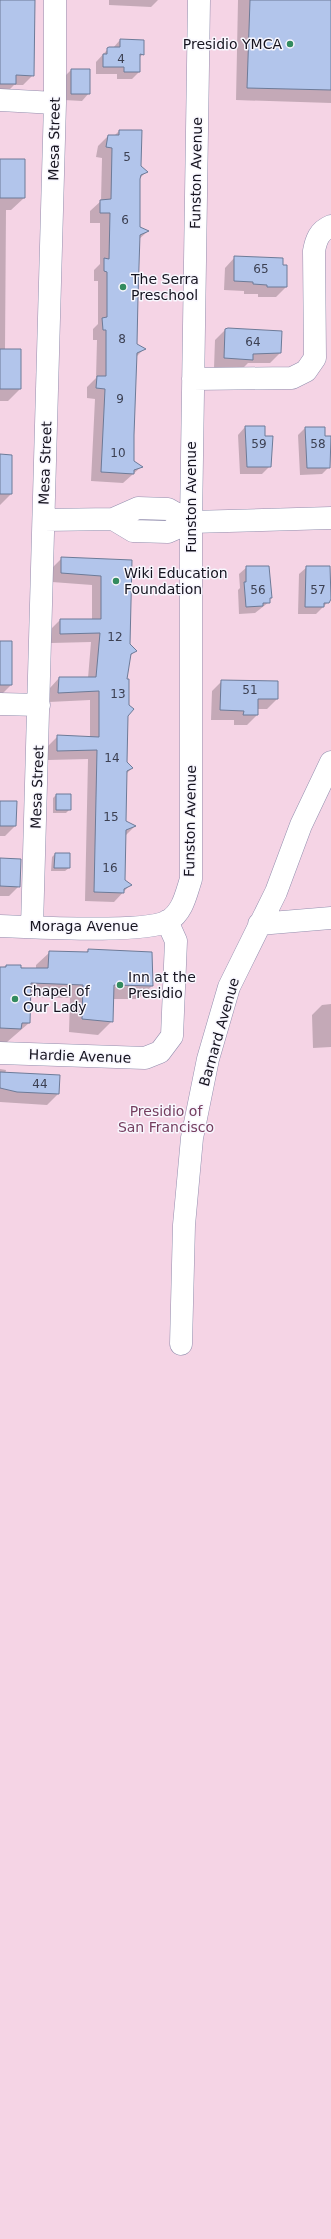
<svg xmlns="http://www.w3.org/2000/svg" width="331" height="2239" font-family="'DejaVu Sans',sans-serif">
  <rect width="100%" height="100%" fill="#f8f7fe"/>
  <path fill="#f5d4e5" d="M0,0H331V2239H0Z"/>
  <path fill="#0003" d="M0,0H34L33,75L23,85H14L5,94H0Z
    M109,0H158L151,7L109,5Z
    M238,0H331V103L236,100Z
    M120,40L143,41V54L139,58V72L132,79H117V74H96V62L108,49L113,48Z
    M71,70L89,93L82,101L64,100V77Z
    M119,131L140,166L146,172L140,178L139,227L147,232L138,240L136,345L144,349L136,357L133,435V462L141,467L123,483L91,481L95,399L87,398V387L96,378L97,340H93V329L98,324V281H94V270L100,264V223H90V211L101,201L102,158L96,157L98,146L108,136H114Z
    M0,160L24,198L11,210H6L5,350L20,389L8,401H0Z
    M235,257L282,266L286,287L276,297H258V294H244V291L224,290L225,268Z
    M225,330L280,353L270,363H248L242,369L214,368L215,340Z
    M245,427L264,437L270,466L262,474H240L238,435Z
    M305,428H324L329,467L322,474L300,475L298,435Z
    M0,455L11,494L0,505Z
    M62,558L131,561L129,645L135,651L129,657L126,680V763L132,768L126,774L125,822L134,827L125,836L124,880L130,885L114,902L85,901L88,759L48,760V746L58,736L90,738V700L49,702L50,688L59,678H88L91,642L51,643V629L60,620H92V585L52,582V568Z
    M247,567L269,602L255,613L239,614L238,590L240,588L239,574Z
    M307,567L328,602L316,614H298L299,574Z
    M0,642L11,685L0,696Z
    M222,681L277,699L267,709H257V715L247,725H234V720H211L212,691Z
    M56,795L70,809L66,813H53V798Z
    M0,802L15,826L5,836H0Z
    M55,854L69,868L65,871H51L52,857Z
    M0,859L19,886L9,896H0Z
    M88,950L152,986L138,999H113L112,1021L98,1035L69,1032L70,998L30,997L29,1023L7,1042H0V968L6,966L36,969V965L50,952L85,953Z
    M331,1004V1047L313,1048L312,1015L322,1005Z
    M0,1069L6,1070L5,1074L58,1094L47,1105L0,1102Z"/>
  <path fill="#b2c5eb" stroke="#6d7b98" d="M0,0H35L34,76L16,75V84H0Z
    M250,0H331V90L247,88Z
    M120,39L144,40V55L140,54V72H124V67H103V54H107V48L109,47H120Z
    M71,69H90V94H71Z
    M119,130H142L141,166L148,172L141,175L140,179V227L149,231L140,235L138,297L137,344L146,349L137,353L134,435V461L143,467L134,470V474L101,472L105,389L96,388L97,376H106V330H103L102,318L107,317V272L104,271V258L109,259L110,213H100V200L111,199L112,148L106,147L108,135H119Z
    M0,159H25V198H0Z
    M234,256L283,258V265H287V287H267V285L253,284V282L234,281Z
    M228,328L282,331L281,353L253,354V360L224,358L225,329Z
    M0,349H21V389H0Z
    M245,426H265V436H273L271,467H247Z
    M305,427H325V436H331L330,468H307Z
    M0,454L12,455V494H0Z
    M61,557L132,560L130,644L137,651L131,654L127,679H129V705L134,709L128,716L127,762L133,768L127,771L126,821L136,826L126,830L125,880L132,885L124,889V893L94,892L97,750L57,751V735L99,737V691L58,693L59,677H96L100,633L60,634V619H101V576L61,573Z
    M246,566H269L272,598H270V603H263V606L246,607L244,582H246Z
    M306,566H330L331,599L329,603H324V607H305Z
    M0,641H12V685H0Z
    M221,680L278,681V699H258V715H243L244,711L220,710Z
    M56,794H71V810H56Z
    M0,801H17L16,826H0Z
    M55,853H70V868H54Z
    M0,858L21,859L20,887L0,886Z
    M88,949L152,952L153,986L114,985L113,1022L82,1019L83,985L31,983L30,1023H22L21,1029L0,1028V967H6V965H21V968H48L49,951L88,952Z
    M0,1072L60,1075L59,1094L17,1092L0,1088Z"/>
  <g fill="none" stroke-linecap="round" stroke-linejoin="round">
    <defs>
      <path id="minor" d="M0,100L55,103
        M193,379L292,378L306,371L315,358L314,251C316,240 319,231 331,226
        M113,519L133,531L168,532L191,522L331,518
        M44,520L113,519L138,508L168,509L191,522
        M0,704L39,705
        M259,924L331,918
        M0,926C33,927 144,934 168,921C183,912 186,894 191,879V522L199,0
        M32,927L55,103V0
        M0,1053L145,1058L160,1052L172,1036L176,941L167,921
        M181,1344L184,1225L192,1138L208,1059L229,987L276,892L301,825L331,762"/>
    </defs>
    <use href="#minor" stroke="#928eae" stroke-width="23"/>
    <use href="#minor" stroke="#fff" stroke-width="22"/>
  </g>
  <g fill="#338b5f" stroke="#f8f7fe" stroke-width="1.5">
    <circle cx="290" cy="44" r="4"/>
    <circle cx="123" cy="287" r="4"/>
    <circle cx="116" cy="581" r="4"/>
    <circle cx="120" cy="985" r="4"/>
    <circle cx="15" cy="999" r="4"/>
  </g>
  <g text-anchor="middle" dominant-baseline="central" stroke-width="3" stroke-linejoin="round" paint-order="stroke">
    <g font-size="12" fill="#3c4052">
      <text x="121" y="59">4</text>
      <text x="127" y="157">5</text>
      <text x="125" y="220">6</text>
      <text x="261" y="269">65</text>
      <text x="122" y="339">8</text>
      <text x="253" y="342">64</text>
      <text x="120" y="399">9</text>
      <text x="259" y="444">59</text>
      <text x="318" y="444">58</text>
      <text x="118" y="453">10</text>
      <text x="258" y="590">56</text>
      <text x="318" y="590">57</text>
      <text x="115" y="637">12</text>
      <text x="250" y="690">51</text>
      <text x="118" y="694">13</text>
      <text x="112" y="758">14</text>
      <text x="111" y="817">15</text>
      <text x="110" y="868">16</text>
      <text x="40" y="1084">44</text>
    </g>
    <g font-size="14" fill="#15131f" stroke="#f8f7fe" text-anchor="start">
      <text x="282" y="44" text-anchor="end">Presidio YMCA</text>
      <text x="131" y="279">The Serra<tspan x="131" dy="16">Preschool</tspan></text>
      <text x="124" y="573">Wiki Education<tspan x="124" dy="16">Foundation</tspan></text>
      <text x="128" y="977">Inn at the<tspan x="128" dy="16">Presidio</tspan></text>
      <text x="23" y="991">Chapel of<tspan x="23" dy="16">Our Lady</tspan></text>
    </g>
    <g font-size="14" fill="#15131f" stroke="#f8f7fe">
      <text transform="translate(54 139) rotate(-89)">Mesa Street</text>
      <text transform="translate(196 173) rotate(-89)">Funston Avenue</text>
      <text transform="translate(45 463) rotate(-88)">Mesa Street</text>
      <text transform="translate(191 497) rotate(-90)">Funston Avenue</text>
      <text transform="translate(37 787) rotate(-88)">Mesa Street</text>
      <text transform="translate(190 821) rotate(-89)">Funston Avenue</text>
      <text x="84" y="926">Moraga Avenue</text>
      <text transform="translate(219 1032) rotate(-74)">Barnard Avenue</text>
      <text transform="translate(80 1056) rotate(2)">Hardie Avenue</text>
    </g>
    <g font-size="14" fill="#753e5f" stroke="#f8f7fe">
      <text x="166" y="1111">Presidio of<tspan x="166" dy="16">San Francisco</tspan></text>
    </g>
  </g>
</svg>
